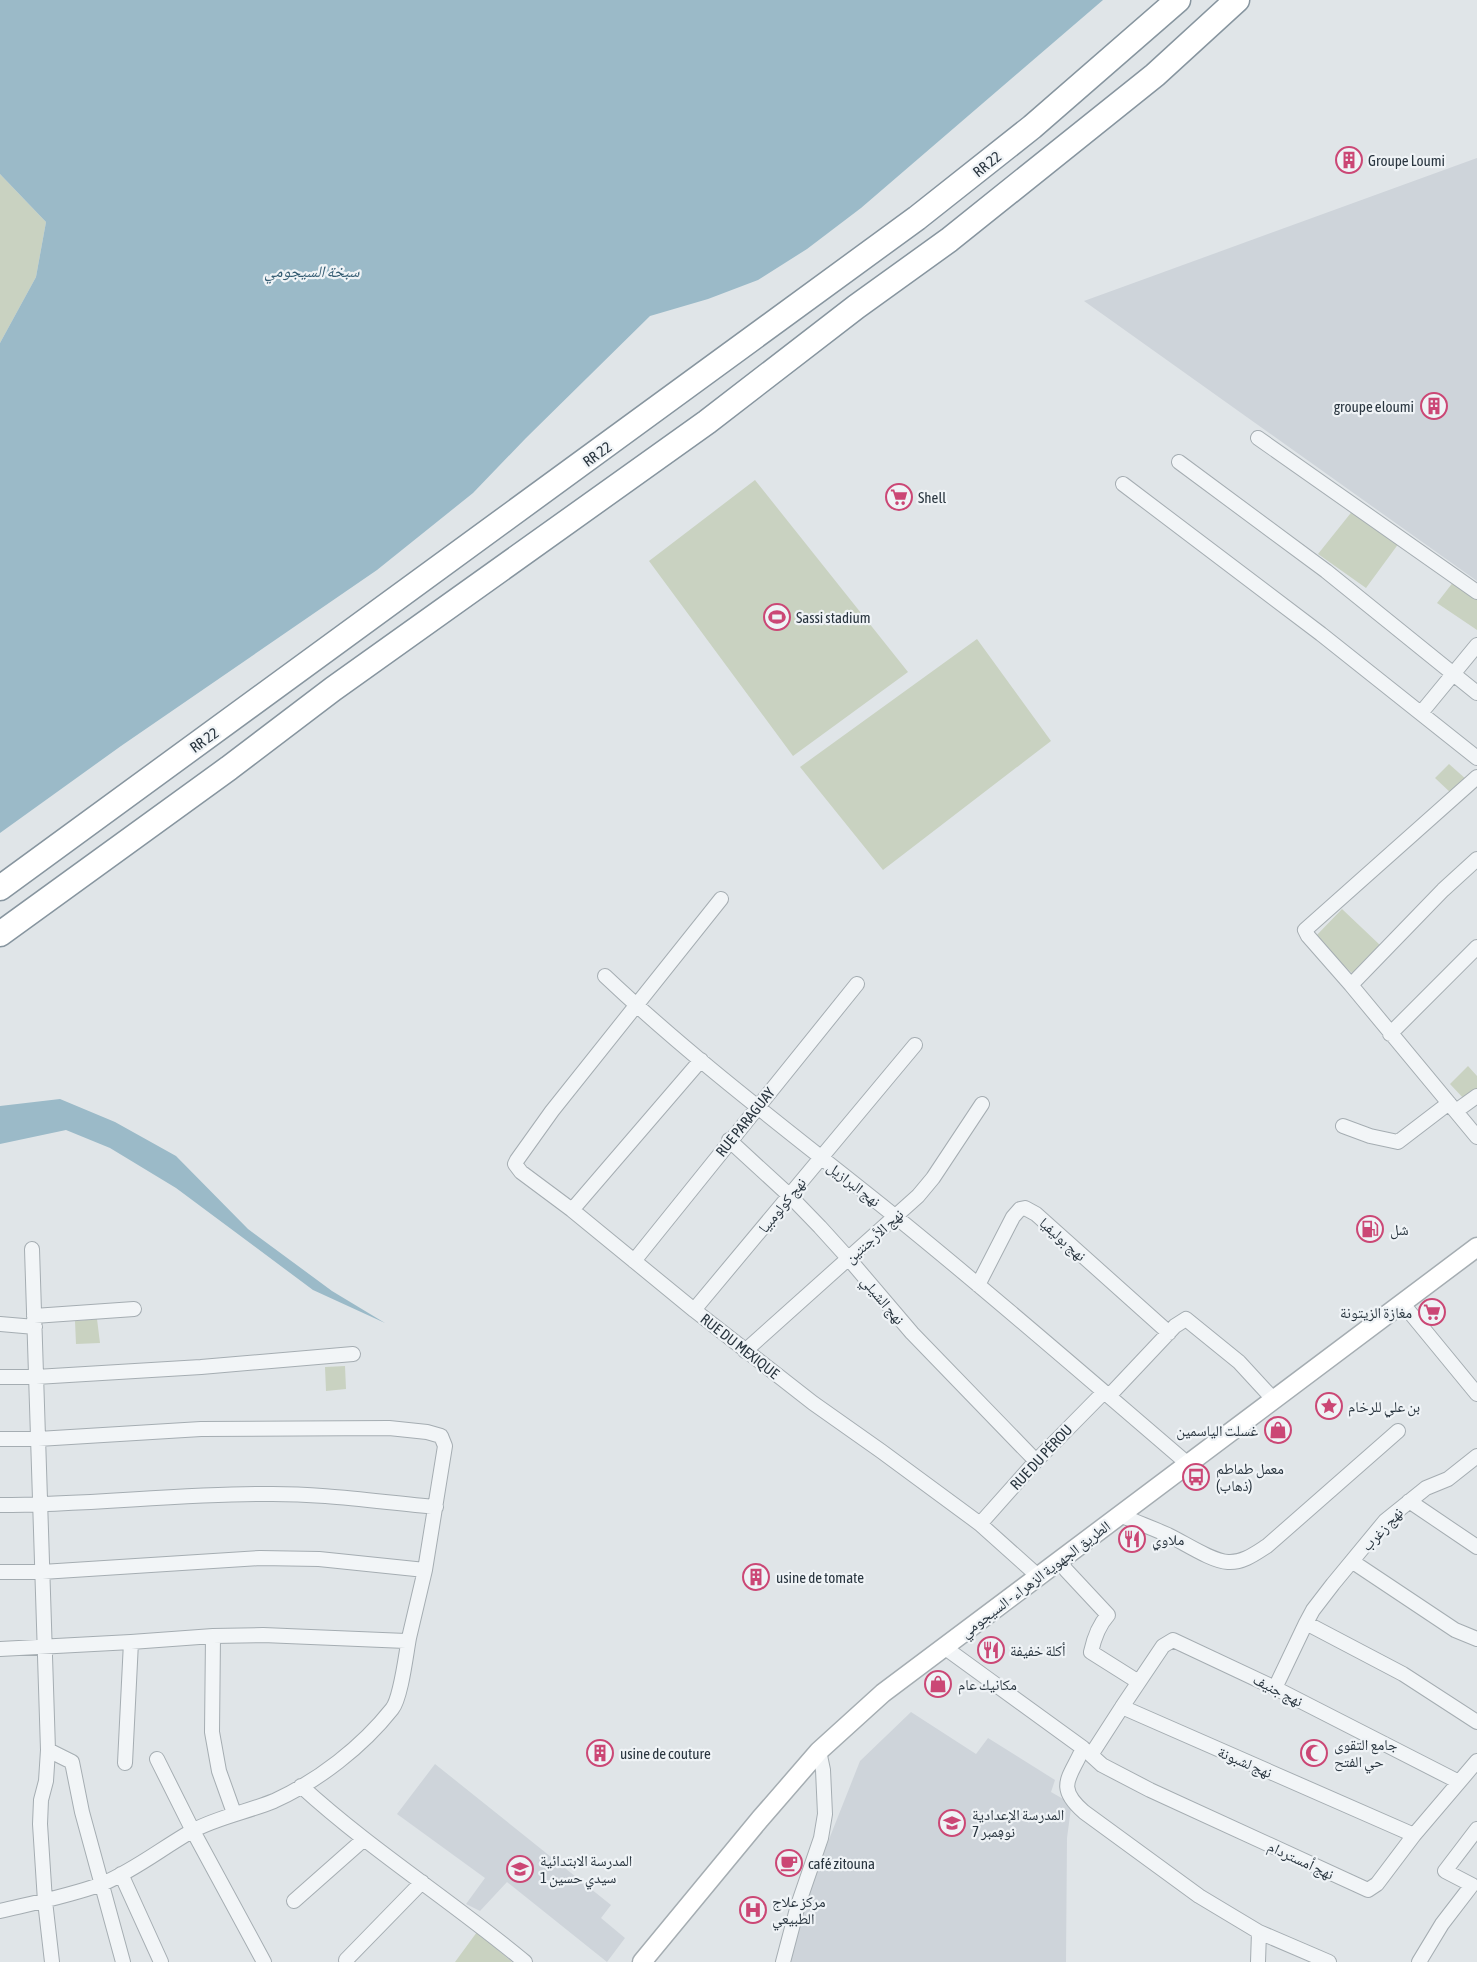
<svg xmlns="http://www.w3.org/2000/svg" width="1477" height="1962" font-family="'Asap Condensed','Noto Naskh Arabic',sans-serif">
  <rect width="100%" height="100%" fill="#e0e5e8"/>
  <path fill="#ced4da" d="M1477,158V581L1084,301Z
    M911,1712L976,1754L988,1738L1055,1780L1051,1792L1065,1800L1071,1808L1067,1838L1066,1962H791L805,1900L860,1761Z
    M435,1764L611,1905L601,1918L625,1938L607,1962L507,1882L480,1911L466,1904L485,1878L397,1814Z"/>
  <path fill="#c9d2c1" d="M0,174L46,222L36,277L0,343Z
    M755,480L908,672L793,756L649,561Z
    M1354,509L1399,543L1366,588L1318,554Z
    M1454,581L1477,597V630L1437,603Z
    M977,639L1051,741L883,870L800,767Z
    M1449,764L1467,780L1452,794L1435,778Z
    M1342,909L1381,946L1353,974L1314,938Z
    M1468,1066L1477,1076V1092L1465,1100L1450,1084Z
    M97,1319L100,1343L76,1344L75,1321Z
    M345,1366L346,1389L326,1391L325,1367Z
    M477,1932L512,1962H455Z"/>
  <path fill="#9bbac8" d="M0,0H1103L861,208L807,249L758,280L708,299L650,316L526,438L473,493L377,570L121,746L0,833V343L36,277L46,222L0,174Z
    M60,1099L115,1122L176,1156L248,1229L332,1291L385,1323L313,1290L176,1188L110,1148L66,1130L0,1144V1106Z"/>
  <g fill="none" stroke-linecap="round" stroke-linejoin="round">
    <defs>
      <path id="street" d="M1258,438L1477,592
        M1179,462L1326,571L1477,693
        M1123,484L1321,634L1477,758
        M1421,713L1477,645
        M1477,859L1443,890L1351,985L1477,1137
        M605,976C697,1063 798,1138 896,1217C995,1297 1091,1381 1188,1464
        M1351,985L1308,936L1305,930L1477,777
        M1390,1034L1477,947
        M701,1060L572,1210L694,1310L813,1403L881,1451L980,1524L1038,1576
        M1456,1111L1477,1096
        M1343,1126L1370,1136L1398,1142L1449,1103
        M729,1140L790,1196L820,1227L849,1259L912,1333L1036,1461
        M572,1210L521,1172L515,1164L517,1160L552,1111L721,899
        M32,1249L48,1750L46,1781L41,1800L40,1824L45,1901L52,1962
        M634,1261L857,984
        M978,1285L1013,1217L1020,1209L1025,1208L1036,1214L1169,1333
        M1403,1304L1477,1394
        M694,1310L915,1045
        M34,1316L134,1309
        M0,1324L35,1327
        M745,1351L918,1196L933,1178L982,1104
        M0,1377H36L201,1367L353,1354
        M1109,1396L1175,1326L1186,1319L1239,1362L1274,1400
        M0,1439H38L201,1429L389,1428L427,1432L441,1436L445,1446L425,1570L409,1638L406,1641L263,1635L213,1636L131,1642L0,1649
        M1409,1501L1477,1547
        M0,1505C88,1505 176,1494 264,1494C321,1493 379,1502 436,1507
        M1120,1515C1136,1522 1152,1528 1168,1535C1185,1543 1211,1561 1228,1562C1243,1563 1256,1553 1267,1546L1398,1431
        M980,1524L1036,1461L1104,1392
        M1060,1560L1066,1570L1108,1615C1099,1625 1094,1638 1091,1652L1137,1681
        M1353,1562L1455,1630L1477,1639
        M0,1572H42L260,1558L319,1559L425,1570
        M1306,1623L1313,1610L1333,1584L1385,1521L1426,1488L1448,1479L1477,1456
        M213,1636L212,1732L219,1771L234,1813
        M944,1647L1083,1748C1071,1777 1054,1786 1084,1812L1199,1896L1259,1932L1329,1962
        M1275,1688L1306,1623L1403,1674L1477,1722
        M1122,1707L1163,1646L1173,1640L1275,1688L1459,1782
        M48,1750L72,1762L82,1812L123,1962
        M157,1759L193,1831L264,1962
        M125,1763L131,1642
        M301,1786C371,1850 452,1901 525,1962
        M1414,1835L1122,1707L1091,1755L1102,1765L1150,1790L1368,1890L1377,1884L1414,1835L1477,1761
        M121,1874L161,1962
        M294,1901L363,1840
        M0,1911C34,1903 69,1896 102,1884C135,1870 162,1848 192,1831C218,1817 247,1812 274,1801C318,1781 362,1747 392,1709C401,1698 406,1654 409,1638
        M346,1960L422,1882
        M783,1962L798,1905L821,1838L825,1814L823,1770L819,1751
        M1258,1962L1259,1932
        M1419,1962L1442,1924L1472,1885L1445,1871L1477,1829"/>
      <path id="secondary" d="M642,1962L760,1819L819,1751L883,1693L1477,1247"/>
      <path id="highway" d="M0,888L917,218L1032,127L1178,0
        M0,934L229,768L333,689L707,422L856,307L949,240L1155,75L1237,0"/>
    </defs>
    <use href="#street" stroke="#a5adb2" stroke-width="16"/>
    <use href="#secondary" stroke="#a5adb2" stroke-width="21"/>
    <use href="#highway" stroke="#87959f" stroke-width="27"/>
    <use href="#street" stroke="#f2f5f7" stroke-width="14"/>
    <use href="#secondary" stroke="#fff" stroke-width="18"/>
    <use href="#highway" stroke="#fff" stroke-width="24"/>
  </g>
  <defs>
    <symbol id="building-ring" viewBox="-11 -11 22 22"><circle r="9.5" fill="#eff3f6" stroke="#cb4775" stroke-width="1.5"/><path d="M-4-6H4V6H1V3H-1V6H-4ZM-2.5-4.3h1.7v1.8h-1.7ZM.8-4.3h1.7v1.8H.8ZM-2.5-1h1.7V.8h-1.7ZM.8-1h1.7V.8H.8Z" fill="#cb4775"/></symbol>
    <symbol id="supermarket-ring" viewBox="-11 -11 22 22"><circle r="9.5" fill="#eff3f6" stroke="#cb4775" stroke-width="1.5"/><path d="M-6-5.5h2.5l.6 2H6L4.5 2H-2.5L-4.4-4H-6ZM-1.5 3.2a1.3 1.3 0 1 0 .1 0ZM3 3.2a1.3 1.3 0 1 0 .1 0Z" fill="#cb4775"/></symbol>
    <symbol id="stadium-ring" viewBox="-11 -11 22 22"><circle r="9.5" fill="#eff3f6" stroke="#cb4775" stroke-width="1.5"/><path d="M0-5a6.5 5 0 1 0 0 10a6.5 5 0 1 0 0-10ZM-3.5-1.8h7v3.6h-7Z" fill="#cb4775"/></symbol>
    <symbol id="fuel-ring" viewBox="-11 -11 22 22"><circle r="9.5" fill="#eff3f6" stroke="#cb4775" stroke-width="1.5"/><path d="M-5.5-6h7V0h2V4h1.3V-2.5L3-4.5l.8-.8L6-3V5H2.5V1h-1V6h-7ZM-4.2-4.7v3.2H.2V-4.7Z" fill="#cb4775"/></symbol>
    <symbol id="sight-ring" viewBox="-11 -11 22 22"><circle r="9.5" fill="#eff3f6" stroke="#cb4775" stroke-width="1.5"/><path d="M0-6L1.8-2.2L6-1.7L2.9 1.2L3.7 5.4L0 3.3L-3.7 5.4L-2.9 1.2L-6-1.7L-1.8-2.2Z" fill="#cb4775"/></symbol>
    <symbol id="shop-ring" viewBox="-11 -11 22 22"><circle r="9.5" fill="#eff3f6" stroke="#cb4775" stroke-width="1.5"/><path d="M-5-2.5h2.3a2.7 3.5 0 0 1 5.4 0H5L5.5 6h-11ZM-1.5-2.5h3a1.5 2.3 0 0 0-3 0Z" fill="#cb4775"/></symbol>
    <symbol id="bus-ring" viewBox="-11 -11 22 22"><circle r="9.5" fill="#eff3f6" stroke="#cb4775" stroke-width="1.5"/><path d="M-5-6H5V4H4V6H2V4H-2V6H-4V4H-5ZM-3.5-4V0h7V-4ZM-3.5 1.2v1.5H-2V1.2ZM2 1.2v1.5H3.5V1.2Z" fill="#cb4775"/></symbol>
    <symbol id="restaurant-ring" viewBox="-11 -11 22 22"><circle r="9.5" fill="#eff3f6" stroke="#cb4775" stroke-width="1.5"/><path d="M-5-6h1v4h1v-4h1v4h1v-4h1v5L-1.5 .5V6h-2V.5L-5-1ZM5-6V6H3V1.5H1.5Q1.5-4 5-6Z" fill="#cb4775"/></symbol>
    <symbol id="mosque-ring" viewBox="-11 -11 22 22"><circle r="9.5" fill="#eff3f6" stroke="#cb4775" stroke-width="1.5"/><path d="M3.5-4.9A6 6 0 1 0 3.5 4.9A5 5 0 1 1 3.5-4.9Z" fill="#cb4775"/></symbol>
    <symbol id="school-ring" viewBox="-11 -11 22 22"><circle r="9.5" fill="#eff3f6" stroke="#cb4775" stroke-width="1.5"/><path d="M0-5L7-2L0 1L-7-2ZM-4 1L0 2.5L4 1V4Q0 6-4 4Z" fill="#cb4775"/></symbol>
    <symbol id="cafe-ring" viewBox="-11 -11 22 22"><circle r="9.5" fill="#eff3f6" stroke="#cb4775" stroke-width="1.5"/><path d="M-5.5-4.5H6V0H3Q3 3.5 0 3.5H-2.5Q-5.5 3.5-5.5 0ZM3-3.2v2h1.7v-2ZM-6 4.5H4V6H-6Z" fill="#cb4775"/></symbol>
    <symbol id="hospital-ring" viewBox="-11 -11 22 22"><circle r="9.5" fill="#eff3f6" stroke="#cb4775" stroke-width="1.5"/><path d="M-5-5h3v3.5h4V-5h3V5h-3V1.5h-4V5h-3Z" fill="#cb4775"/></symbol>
  </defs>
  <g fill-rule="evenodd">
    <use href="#building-ring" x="1334" y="145" width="30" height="30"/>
    <use href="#building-ring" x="1419" y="391" width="30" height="30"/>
    <use href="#supermarket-ring" x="884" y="482" width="30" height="30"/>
    <use href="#stadium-ring" x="762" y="602" width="30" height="30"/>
    <use href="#fuel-ring" x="1355" y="1214" width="30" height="30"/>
    <use href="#supermarket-ring" x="1417" y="1297" width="30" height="30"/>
    <use href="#sight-ring" x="1314" y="1391" width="30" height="30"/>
    <use href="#shop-ring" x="1263" y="1415" width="30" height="30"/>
    <use href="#bus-ring" x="1181" y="1462" width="30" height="30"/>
    <use href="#restaurant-ring" x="1117" y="1524" width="30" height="30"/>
    <use href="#building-ring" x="741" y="1562" width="30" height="30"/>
    <use href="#restaurant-ring" x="976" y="1635" width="30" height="30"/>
    <use href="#shop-ring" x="923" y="1669" width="30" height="30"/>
    <use href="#building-ring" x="585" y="1738" width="30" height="30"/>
    <use href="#mosque-ring" x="1299" y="1738" width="30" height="30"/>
    <use href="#school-ring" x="937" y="1808" width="30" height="30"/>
    <use href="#cafe-ring" x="774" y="1848" width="30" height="30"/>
    <use href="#school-ring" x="505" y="1854" width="30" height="30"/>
    <use href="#hospital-ring" x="738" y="1895" width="30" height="30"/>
  </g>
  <g text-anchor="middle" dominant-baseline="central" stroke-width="4.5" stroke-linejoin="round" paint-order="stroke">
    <g font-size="15" fill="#29353f" stroke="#eff3f6" text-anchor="start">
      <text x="1368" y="160">Groupe Loumi</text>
      <text x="1414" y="406" text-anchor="end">groupe eloumi</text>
      <text x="918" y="497">Shell</text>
      <text x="796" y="617">Sassi stadium</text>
      <text x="1390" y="1229">شل</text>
      <text x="1412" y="1312" text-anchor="end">مغازة الزيتونة</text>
      <text x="1348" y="1406">بن علي للرخام</text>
      <text x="1258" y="1430" text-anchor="end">غسلت الياسمين</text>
      <text x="1216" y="1468">معمل طماطم<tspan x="1216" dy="17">(ذهاب)</tspan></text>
      <text x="1152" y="1539">ملاوي</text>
      <text x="776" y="1577">usine de tomate</text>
      <text x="1010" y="1650">أكلة خفيفة</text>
      <text x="958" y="1684">مكانيك عام</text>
      <text x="1334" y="1744">جامع التقوى<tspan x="1334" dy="17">حي الفتح</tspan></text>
      <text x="620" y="1753">usine de couture</text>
      <text x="972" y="1814">المدرسة الإعدادية<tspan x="972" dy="17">7 نوڢمبر</tspan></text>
      <text x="540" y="1860">المدرسة الابتدائية<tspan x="540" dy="17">سيدي حسين 1</tspan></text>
      <text x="808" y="1863">café zitouna</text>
      <text x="772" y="1901">مركز علاج<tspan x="772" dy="17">الطبيعي</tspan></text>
    </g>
    <g font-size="15" fill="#29353f" stroke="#eff3f6">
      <text transform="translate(987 164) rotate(-39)">RR 22</text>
      <text transform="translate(597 454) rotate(-36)">RR 22</text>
      <text transform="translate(204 740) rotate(-36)">RR 22</text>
      <text transform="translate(745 1122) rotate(-51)">RUE PARAGUAY</text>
      <text transform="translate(854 1184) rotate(38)">نهج البرازيل</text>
      <text transform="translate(782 1205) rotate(-51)">نهج كولومبيا</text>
      <text transform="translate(874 1236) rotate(-42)">نهج الأرجنتين</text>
      <text transform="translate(1063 1239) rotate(42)">نهج بوليفيا</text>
      <text transform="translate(883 1300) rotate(50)">نهج الشيلي</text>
      <text transform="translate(740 1346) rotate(38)">RUE DU MEXIQUE</text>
      <text transform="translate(1041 1457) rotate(-47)">RUE DU PÉROU</text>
      <text transform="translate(1382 1529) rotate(-47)">نهج زغرب</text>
      <text transform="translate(1035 1579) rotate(-37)">الطريق الجهوية الزهراء - السيجومي</text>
      <text transform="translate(1278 1690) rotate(27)">نهج جنيف</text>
      <text transform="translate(1245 1762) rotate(23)">نهج لشبونة</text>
      <text transform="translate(1301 1860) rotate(25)">نهج أمستردام</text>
    </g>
    <g font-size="16" font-style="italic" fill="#345c72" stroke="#eff3f6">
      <text x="312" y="271">سبخة السيجومي</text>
    </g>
  </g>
</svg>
